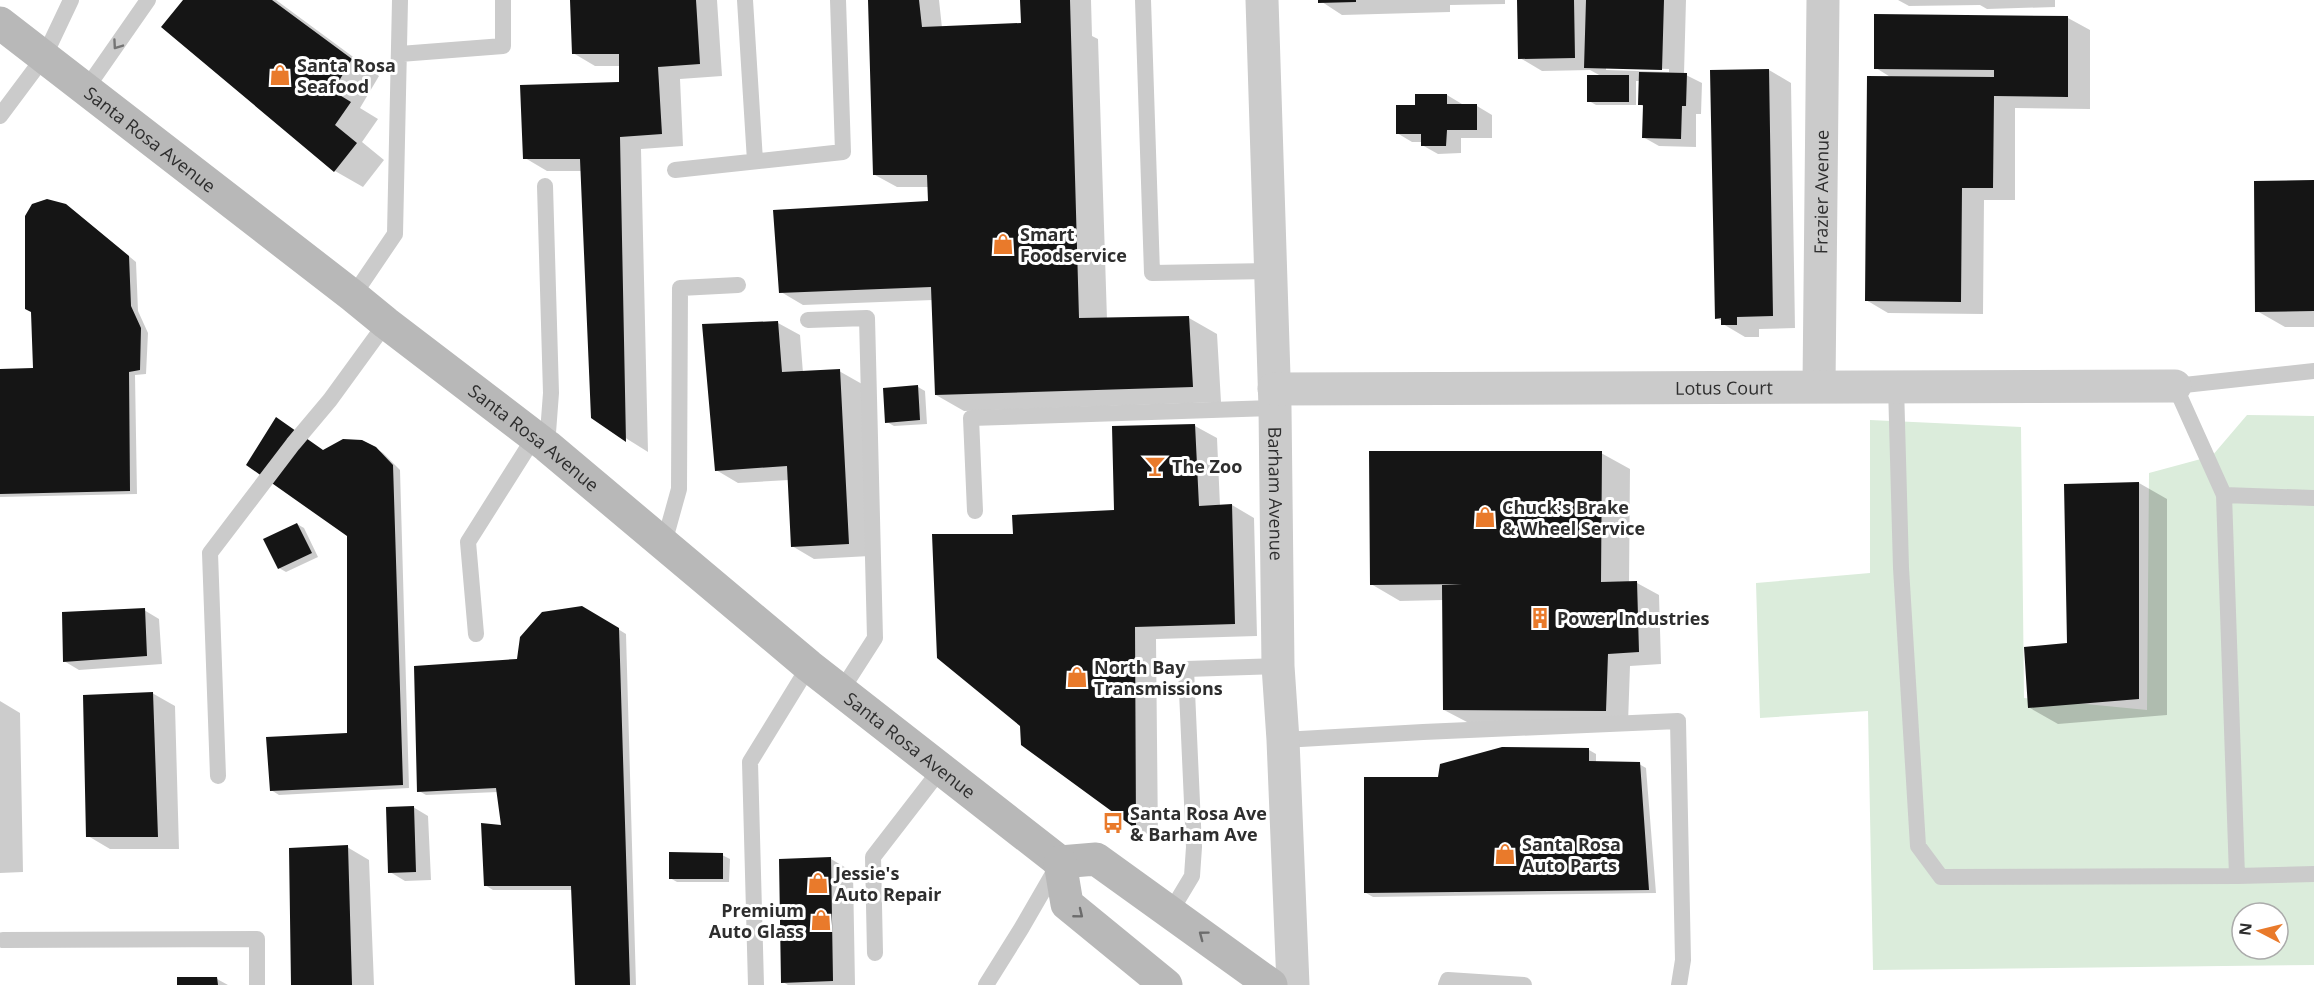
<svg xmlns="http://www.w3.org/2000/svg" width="2314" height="985" font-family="'Open Sans',sans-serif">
  <rect width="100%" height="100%" fill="#fff"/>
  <path fill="#dbecdb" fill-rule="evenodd" d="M2247,415L2314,416V965L1873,970L1868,711L1760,718L1756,583L1870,573V420L2021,427L2024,698L2147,710L2149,473L2212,456ZM2242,913H2278V949H2242Z"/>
  <path fill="#0003" fill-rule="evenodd" d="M185,0H276L379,76L360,108L378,119L362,142L384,160L363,187L335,171Z
    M571,0H717L722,76L680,79L683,146L641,149L648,452L592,417L582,171H547L525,158L620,83L621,66H595L573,53Z
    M870,0H939L942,28L1026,25L1021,0H1091L1092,36L1098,39L1107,319L1189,318L1217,334L1221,402L964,411L936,395L933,300L803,305L781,292L930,203L929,187H897L875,175Z
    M1319,0H1505V4L1450,5V12L1342,15Z
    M1519,0H1686L1684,74L1702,83L1701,114H1696V147L1659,146L1643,137L1644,107L1640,104V81H1636V105H1596L1589,101L1601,76L1590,70L1542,71L1520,58ZM1606,67L1669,69V72L1606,70Z
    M1898,0H2055V7L1987,9L1980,5L1909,6Z
    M2068,18L2090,30V109L2015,108V200H1984L1983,314L1888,313L1866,300L1892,78L1876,68Z
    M1769,70L1791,83L1795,328L1759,329V337H1745L1723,324V321L1716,318Z
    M1417,95H1447L1462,104L1477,106L1492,115V138H1461V153L1438,154L1422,145V142H1412L1397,133L1417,106Z
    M2314,182V327H2285L2257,311Z
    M73,210L136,262L138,311L148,333L146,374L135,375L137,494L0,497V370L35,369Z
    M778,323L800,335L803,373L839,371L862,384L870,556L814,559L792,546L789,480L738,483L716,470Z
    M918,387L925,391L927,424L894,426L887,422Z
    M1195,426L1217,438L1220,506L1232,505L1254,518L1257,636L1156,639L1158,840L1137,828L1022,744L1013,536L1115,512Z
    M375,448L383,453L400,470L409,788L279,795L271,790L348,734L349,535L324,451Z
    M1601,453L1630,469L1629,583H1637L1659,595L1661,664L1630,666L1628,723L1467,722L1444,710L1443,600L1400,601L1371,584Z
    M2139,483L2167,499V715L2058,724L2030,708L2068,644Z
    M297,524L304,528L318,557L286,572L279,568Z
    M582,607L626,634L636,985H577L573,890H493L485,885L503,827L498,792L426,795L419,791L518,660Z
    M144,610L159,619L162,664L79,670L64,661Z
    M152,693L175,706L179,849H110L88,836Z
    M0,701L20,713L23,872L0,873Z
    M1589,750L1596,754V763L1639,764L1646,768L1656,893L1373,897L1366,893L1440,779Z
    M413,807L428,816L431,880L405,881L390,872Z
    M347,847L369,860L374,985H293Z
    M722,855L730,859L729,882H677L670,878Z
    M831,859L853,872L855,985H788L783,982Z
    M217,979L228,985H179Z"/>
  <path fill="#151515" d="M183,0H272L352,59L333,91L351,102L335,125L357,143L334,172L161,27Z
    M570,0H696L700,64L658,67L662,134L620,137L626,442L591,418L580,159H523L520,85L619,82V54H572Z
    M868,0H919L922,27L1021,23L1020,0H1070L1079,318L1189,316L1193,387L935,395L931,287L779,293L773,210L928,201L927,175H873Z
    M1318,0H1356V2L1318,3Z
    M1517,0H1574L1575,58L1518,59Z
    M1586,0H1664L1662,70L1584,68Z
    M1874,14L2068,16V97L1994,96L1993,188H1962L1961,302L1865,301L1867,76L1994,77V70L1874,69Z
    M1769,69L1773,316L1737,317V325H1721V318L1715,319L1710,70Z
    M1639,72L1687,73L1686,106H1682L1681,139L1642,138L1643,105H1638Z
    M1587,75H1629V102H1587Z
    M1415,94H1447V104H1477V130H1447L1446,146H1421V134H1396V105H1415Z
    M2314,180V311L2255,312L2254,181Z
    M47,199L66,204L129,256L131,306L141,328L140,370L129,372L130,491L0,494V369L33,368L31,312L25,309V216L32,204Z
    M778,321L782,372L840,369L849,544L791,547L787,466L715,471L702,324Z
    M918,385L920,420L885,423L883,388Z
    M276,417L323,450L343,439L362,440L376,447L393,465L403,785L270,791L266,737L347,733V536L246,465Z
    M1195,424L1199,506L1232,504L1235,624L1135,627L1136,829L1021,745L1020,726L937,658L932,534H1013L1012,515L1114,510L1112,426Z
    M1369,451H1602L1601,582L1637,581L1639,652L1608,654L1606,711L1443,710L1442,585L1462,584L1370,585Z
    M2139,482V699L2028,708L2024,647L2067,643L2064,484Z
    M297,523L312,553L278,569L263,539Z
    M582,606L619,628L630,985H575L571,886H484L481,823L501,825L496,788L417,792L414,666L517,659L520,637L542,612Z
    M145,608L147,656L63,662L62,612Z
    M153,692L158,837H86L83,695Z
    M1502,747L1589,748V761L1640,762L1649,890L1364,893V777H1438L1440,764Z
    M414,806L416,872L388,873L386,807Z
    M348,845L352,985H291L289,848Z
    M669,852L723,853V879H669Z
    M831,857L833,981L781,983L779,859Z
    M177,977H217L218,985H177Z"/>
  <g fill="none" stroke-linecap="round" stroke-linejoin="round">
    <path stroke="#cbcbcb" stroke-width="16" d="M745,0L755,161
      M1143,0L1152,273L1270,271
      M400,54L503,46V0
      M86,89L148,0
      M0,116L44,57L71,0
      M675,170L843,152L838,0
      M545,186L551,393L547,446
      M353,296L395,234L400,0
      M808,320L867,318L875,638L841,691
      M1896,386L1901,568L1918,846L1941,877L2237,876L2314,874
      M2224,495L2175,386L2314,371
      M975,511L971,418L1275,408
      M664,543L679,489L680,288L738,285
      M476,634L468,542L535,436
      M1283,740L1423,732L1678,721L1683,960L1679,985
      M218,776L210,553L293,444L330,400L386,323
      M2237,876L2224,495L2314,498
      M1171,911L1192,876L1194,847L1186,669L1278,666
      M3,940L257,939V985
      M875,953L873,857L941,769
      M756,985L750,762L809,666
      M986,985L1021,929L1058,865
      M1446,985L1448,980L1524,985"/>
    <g stroke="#cbcbcb" stroke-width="33">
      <path id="s1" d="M1262,0L1275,408L1278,666L1283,740L1293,985"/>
      <path id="s2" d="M1819,386L1823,0"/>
      <path id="s3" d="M1274,389L2175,386"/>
    </g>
    <g stroke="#b8b8b8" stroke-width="33">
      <path id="s4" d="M0,23L353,296L386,323L547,446L809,666L1060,862L1096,859L1271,985"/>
      <path d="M1060,862L1067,904L1166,985"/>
    </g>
  </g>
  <defs><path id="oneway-chevron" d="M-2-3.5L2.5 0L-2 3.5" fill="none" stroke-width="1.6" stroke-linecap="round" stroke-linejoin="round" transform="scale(1.5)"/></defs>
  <use stroke="#757575" href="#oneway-chevron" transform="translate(117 45) rotate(125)"/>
  <g stroke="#6c6c6c">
    <use href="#oneway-chevron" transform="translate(1079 914) rotate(39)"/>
    <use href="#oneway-chevron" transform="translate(1203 935) rotate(-143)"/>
  </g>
  <defs>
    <symbol id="shop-bare" viewBox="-9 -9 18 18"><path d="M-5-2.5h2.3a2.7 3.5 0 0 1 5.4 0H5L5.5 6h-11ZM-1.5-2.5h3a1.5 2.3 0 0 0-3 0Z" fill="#e97a2b" stroke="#fff" stroke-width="2.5" paint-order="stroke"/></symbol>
    <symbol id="bar-bare" viewBox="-9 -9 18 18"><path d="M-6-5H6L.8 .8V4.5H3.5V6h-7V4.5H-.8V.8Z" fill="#e97a2b" stroke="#fff" stroke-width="2.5" paint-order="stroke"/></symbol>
    <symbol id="building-bare" viewBox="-9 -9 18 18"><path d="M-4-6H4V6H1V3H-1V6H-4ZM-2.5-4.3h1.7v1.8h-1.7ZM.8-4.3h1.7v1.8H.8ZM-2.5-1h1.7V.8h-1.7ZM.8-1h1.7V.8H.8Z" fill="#e97a2b" stroke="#fff" stroke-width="2.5" paint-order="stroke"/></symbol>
    <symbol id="bus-bare" viewBox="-9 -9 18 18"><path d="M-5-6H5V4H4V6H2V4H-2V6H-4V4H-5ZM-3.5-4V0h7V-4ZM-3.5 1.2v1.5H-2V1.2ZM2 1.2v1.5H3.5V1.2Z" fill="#e97a2b" stroke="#fff" stroke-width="2.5" paint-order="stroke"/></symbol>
  </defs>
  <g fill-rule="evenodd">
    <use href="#shop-bare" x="265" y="60" width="30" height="30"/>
    <use href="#shop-bare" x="988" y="229" width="30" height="30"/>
    <use href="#bar-bare" x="1140" y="451" width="30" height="30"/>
    <use href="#shop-bare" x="1470" y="502" width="30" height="30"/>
    <use href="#building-bare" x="1525" y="603" width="30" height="30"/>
    <use href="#shop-bare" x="1062" y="662" width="30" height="30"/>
    <use href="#bus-bare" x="1098" y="808" width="30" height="30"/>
    <use href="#shop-bare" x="1490" y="839" width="30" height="30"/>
    <use href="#shop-bare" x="803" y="868" width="30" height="30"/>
    <use href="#shop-bare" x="806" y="905" width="30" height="30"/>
  </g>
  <g text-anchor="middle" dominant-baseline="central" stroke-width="6" stroke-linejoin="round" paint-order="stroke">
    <g font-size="18" font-weight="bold" fill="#2e2e2e" stroke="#fff" text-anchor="start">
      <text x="297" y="65">Santa Rosa<tspan x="297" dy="21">Seafood</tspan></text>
      <text x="1020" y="234">Smart<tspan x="1020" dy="21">Foodservice</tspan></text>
      <text x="1172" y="466">The Zoo</text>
      <text x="1502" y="507">Chuck's Brake<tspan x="1502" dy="21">&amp; Wheel Service</tspan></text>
      <text x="1557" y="618">Power Industries</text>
      <text x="1094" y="667">North Bay<tspan x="1094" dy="21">Transmissions</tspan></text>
      <text x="1130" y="813">Santa Rosa Ave<tspan x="1130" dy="21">&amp; Barham Ave</tspan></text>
      <text x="1522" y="844">Santa Rosa<tspan x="1522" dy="21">Auto Parts</tspan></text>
      <text x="835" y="873">Jessie's<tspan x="835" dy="21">Auto Repair</tspan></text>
      <text x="804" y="910" text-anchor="end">Premium<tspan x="804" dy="21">Auto Glass</tspan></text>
    </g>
    <g font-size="18" fill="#2e2e2e" stroke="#fff">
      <text stroke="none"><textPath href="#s4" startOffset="190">Santa Rosa Avenue</textPath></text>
      <text stroke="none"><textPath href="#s2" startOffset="194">Frazier Avenue</textPath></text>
      <text stroke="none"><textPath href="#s3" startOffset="450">Lotus Court</textPath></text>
      <text stroke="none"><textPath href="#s4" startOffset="676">Santa Rosa Avenue</textPath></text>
      <text stroke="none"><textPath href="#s1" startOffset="494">Barham Avenue</textPath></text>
      <text stroke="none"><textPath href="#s4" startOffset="1162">Santa Rosa Avenue</textPath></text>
    </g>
  </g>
  <g transform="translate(2260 931) rotate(277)"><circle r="28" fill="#ffffff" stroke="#ababab" stroke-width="1.5"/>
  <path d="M0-4.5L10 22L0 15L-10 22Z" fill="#e97a2b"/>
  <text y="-9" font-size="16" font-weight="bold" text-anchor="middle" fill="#2e2e2e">N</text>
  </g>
</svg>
